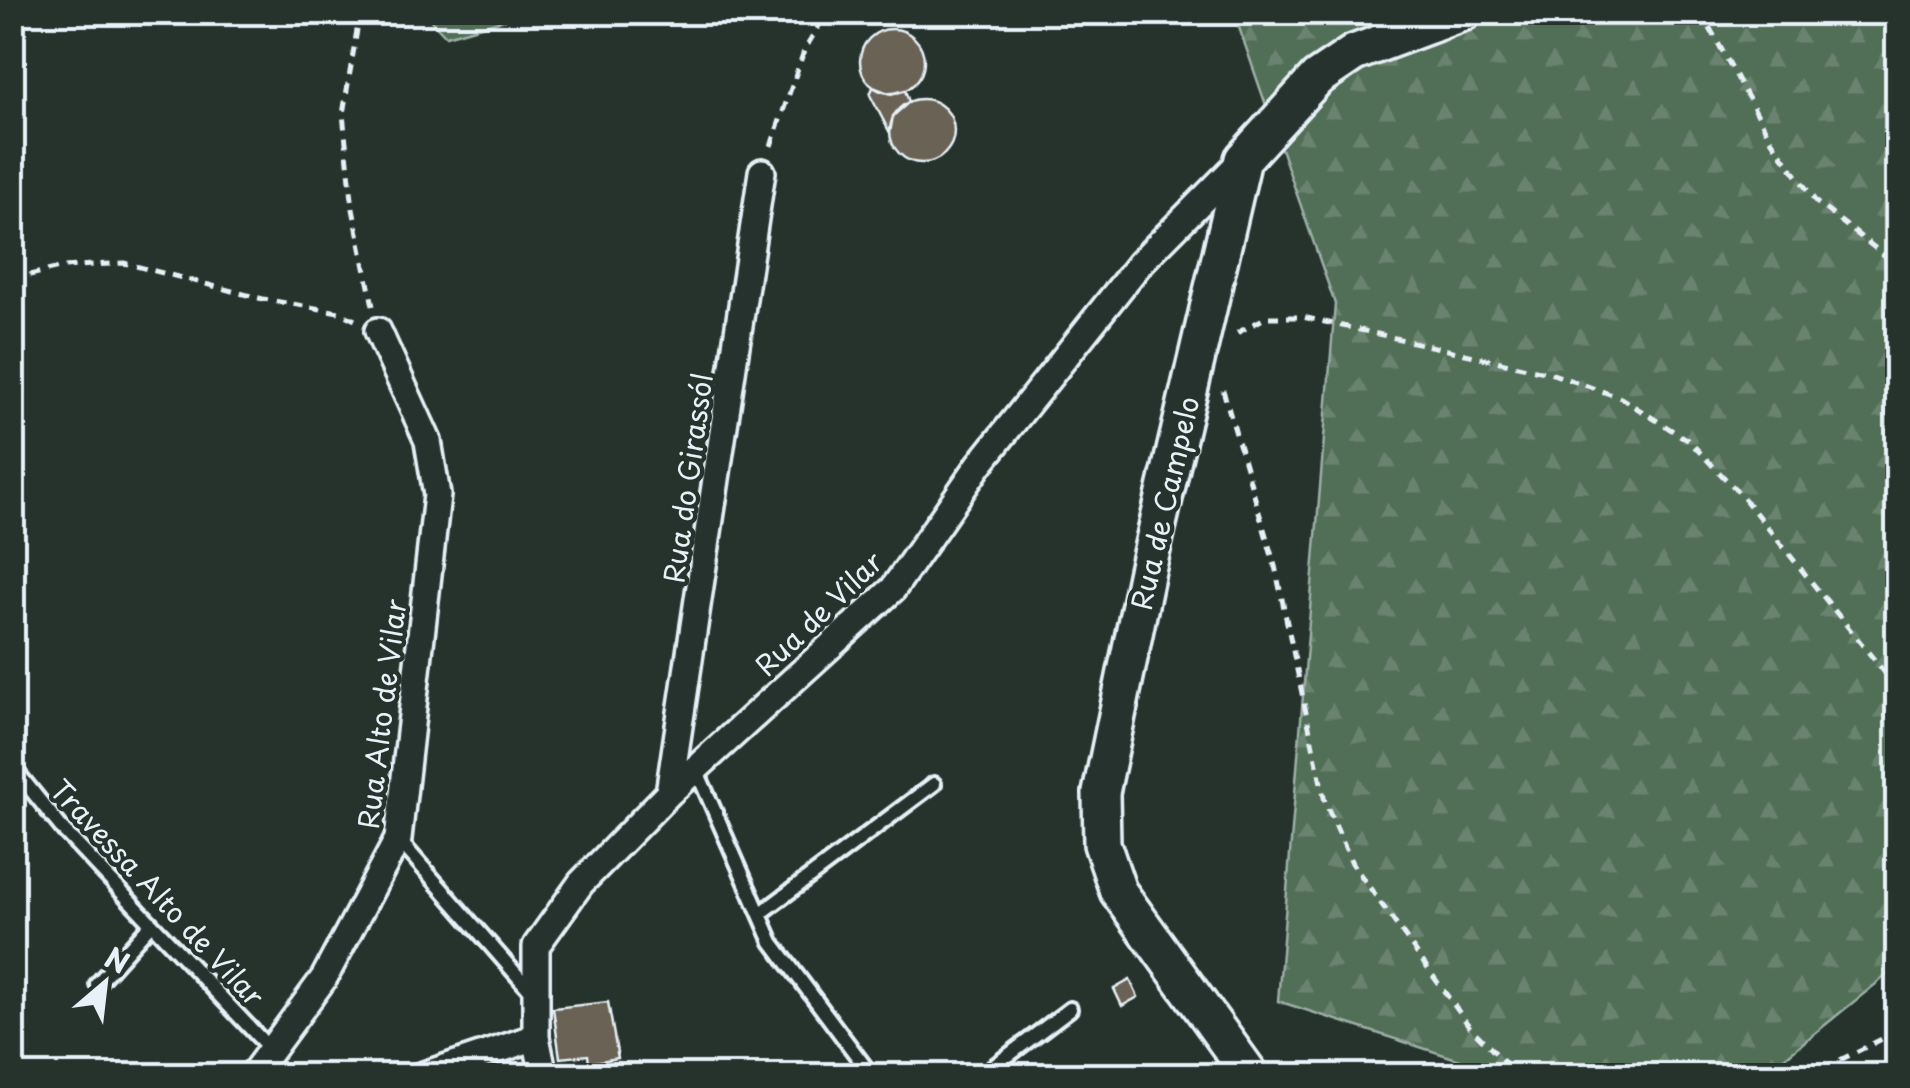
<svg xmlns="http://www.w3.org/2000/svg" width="1910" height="1088" font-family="'Playpen Sans',sans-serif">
  <defs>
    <pattern id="forest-firs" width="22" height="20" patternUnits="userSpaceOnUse" patternTransform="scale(2.5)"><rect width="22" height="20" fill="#516e56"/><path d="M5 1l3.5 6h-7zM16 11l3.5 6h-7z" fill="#6a836f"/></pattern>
  </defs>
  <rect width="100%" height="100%" fill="#26332d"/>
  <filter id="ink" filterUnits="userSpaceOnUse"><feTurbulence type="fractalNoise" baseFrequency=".01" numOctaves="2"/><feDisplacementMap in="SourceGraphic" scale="20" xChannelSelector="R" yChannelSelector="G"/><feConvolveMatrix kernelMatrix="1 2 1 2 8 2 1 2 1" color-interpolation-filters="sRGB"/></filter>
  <g filter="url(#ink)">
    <path fill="url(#forest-firs)" stroke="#9cb0a7" stroke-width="2.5" d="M424,13H527L446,36Z
      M1234,13H1897V967L1763,1075H1506L1278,1001L1335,304Z"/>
    <path fill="#6b6354" stroke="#e8f1f8" stroke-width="2.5" d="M860 61a32 32 0 1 1 64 0a32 32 0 1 1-64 0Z
      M873,87L891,94L905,90L909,102L893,116L890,133L870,95Z
      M890 131a32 32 0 1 1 64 0a32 32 0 1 1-64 0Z
      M1130,980L1138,997L1122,1006L1114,989Z
      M608,1002L618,1058L589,1063L588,1055L560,1058L553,1008Z"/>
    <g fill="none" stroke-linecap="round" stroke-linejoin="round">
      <defs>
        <path id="lane" d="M12,766L64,831L270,1049
          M696,769L772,942L872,1076
          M398,839L535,996
          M760,914L934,784
          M97,984L151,924
          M981,1076L1070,1009"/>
        <path id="street" d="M669,793L762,172
          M252,1076L324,978L398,839L437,495L428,441L378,331
          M421,1076L536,1037
          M544,1076L536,1037V946L581,883L669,793L893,589L979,465L1140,263L1243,159"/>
        <path id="secondary" d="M1251,1076L1118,891L1102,844L1101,793L1147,571L1243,159L1317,78L1354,53L1464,12"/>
      </defs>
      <use href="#lane" stroke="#e8f1f8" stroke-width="20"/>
      <use href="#street" stroke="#e8f1f8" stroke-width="32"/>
      <use href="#secondary" stroke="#e8f1f8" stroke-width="42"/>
      <path stroke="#e8f1f8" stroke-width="5" stroke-dasharray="10 8" stroke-linecap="butt" d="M360,12L343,114L353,209L373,306
        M1701,12L1772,141L1816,202L1898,266
        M771,146L804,51L827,12
        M12,279L64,267L124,263L263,299L339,312L357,321
        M1237,333L1267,317H1303L1553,374L1621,398L1689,441L1742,496L1898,689
        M1223,390L1275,566L1325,802L1352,863L1469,1026L1518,1076
        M1808,1076L1898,1031"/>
      <use href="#lane" stroke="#26332d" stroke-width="12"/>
      <use href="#street" stroke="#26332d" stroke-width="25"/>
      <use href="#secondary" stroke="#26332d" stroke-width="35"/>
    </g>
  </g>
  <g text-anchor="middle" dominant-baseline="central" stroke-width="9" stroke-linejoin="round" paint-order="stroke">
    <g font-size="28" fill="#e8f1f8" stroke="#26332d">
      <text transform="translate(687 478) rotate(-82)">Rua do Girassól</text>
      <text transform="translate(1164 503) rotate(-77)">Rua de Campelo</text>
      <text transform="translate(818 613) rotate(-44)">Rua de Vilar</text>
      <text transform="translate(381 714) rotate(-83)">Rua Alto de Vilar</text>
      <text transform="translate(158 892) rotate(47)">Travessa Alto de Vilar</text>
    </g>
  </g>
  <rect width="1910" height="1088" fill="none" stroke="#26332d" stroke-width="50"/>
  <rect x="25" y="25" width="1860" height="1038" fill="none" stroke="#e8f1f8" stroke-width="4" filter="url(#ink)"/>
  <g transform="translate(105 983) rotate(28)" stroke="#26332d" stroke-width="8" paint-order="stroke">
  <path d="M0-8L18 38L0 25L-18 38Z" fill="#e8f1f8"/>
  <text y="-15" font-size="28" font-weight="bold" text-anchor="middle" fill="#e8f1f8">N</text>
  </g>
</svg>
